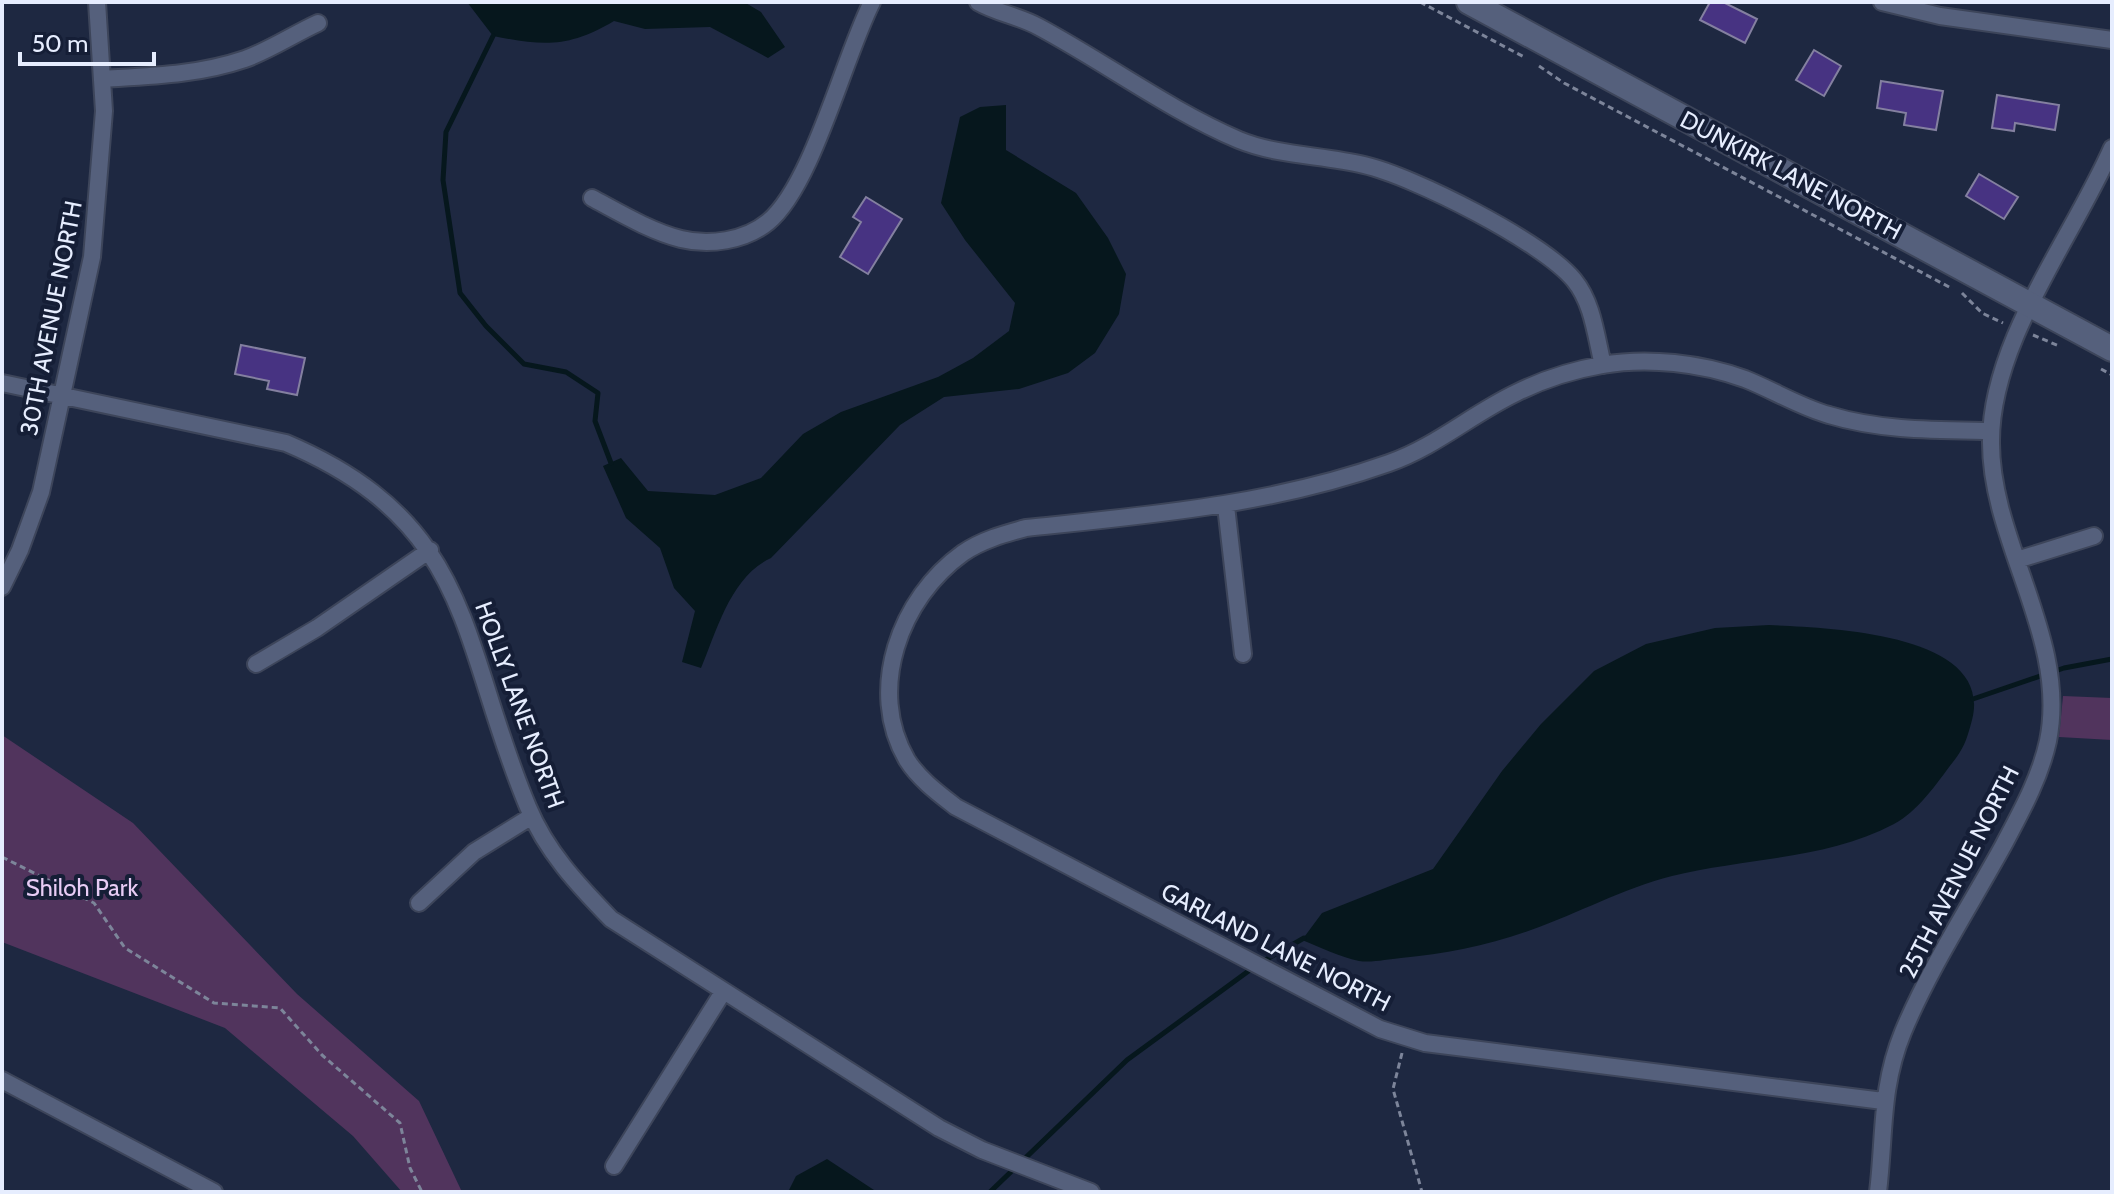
<svg xmlns="http://www.w3.org/2000/svg" width="2114" height="1194" font-family="Cabin,sans-serif">
  <rect width="100%" height="100%" fill="#1e2841"/>
  <path fill="#51345d" d="M2063,696L2112,698V740L2059,737Z
    M2,735L133,823L297,994L419,1101L462,1192H402L353,1136L225,1028L2,942Z"/>
  <path fill="#06171d" d="M467,2H744L761,12L785,47L768,58L710,27L645,29L614,21C568,48 544,46 493,36Z
    M1006,105V150L1076,193L1108,238L1126,274L1119,314L1095,353L1068,373L1019,389L944,397L900,425L771,558C731,576 717,630 701,668L682,662L695,611L674,588L660,548L626,518L603,466L621,458L648,491L715,495L761,478L803,434L841,412L938,377L973,358L1009,331L1015,303L965,240L941,203L960,117L980,107Z
    M1769,625C1823,628 1995,631 1972,720C1968,735 1965,746 1956,758C1939,780 1919,811 1894,824C1825,860 1746,858 1672,876C1622,889 1579,913 1531,930C1489,945 1445,954 1401,958C1388,959 1372,963 1359,961C1340,957 1320,947 1302,940L1322,913L1433,869L1502,771L1541,724L1594,671L1646,644L1715,628Z
    M827,1159L877,1192H788L796,1176Z"/>
  <g fill="none" stroke-linecap="round" stroke-linejoin="round">
    <path stroke="#06171d" stroke-width="5" d="M493,36L446,132L443,180L460,293L486,326L524,364L566,372L598,393L595,421L611,463
      M1973,699L2064,668L2112,659
      M1262,962L1304,938
      M990,1192L1127,1060L1254,967"/>
  </g>
  <path fill="#473382" stroke="#8480a0" stroke-width="2" d="M1710,2H1723L1757,19L1745,43L1700,20Z
    M1814,50L1841,66L1824,96L1796,80Z
    M1881,81L1943,91L1936,130L1904,125L1906,113L1877,108Z
    M1997,95L2059,105L2055,130L2015,123L2014,131L1992,128Z
    M1979,174L2018,197L2004,219L1966,196Z
    M866,197L902,219L868,274L840,257L861,222L853,217Z
    M241,345L305,358L297,395L267,389L269,381L235,374Z"/>
  <g fill="none" stroke-linecap="round" stroke-linejoin="round">
    <defs>
      <path id="street" d="M978,2C997,13 1019,16 1039,27C1106,63 1169,110 1239,140C1278,156 1323,155 1364,165C1413,176 1543,242 1574,280C1593,303 1596,337 1603,365
        M1882,2L1940,16L2112,40
        M102,79C151,76 198,75 245,59C270,50 294,34 318,23
        M592,198C620,213 650,231 681,239C709,246 745,241 768,222C812,186 844,57 872,2
        M2,383L286,443C476,524 459,643 528,807C546,851 578,885 611,919L939,1128L982,1150L1091,1192
        M1226,506L1243,654
        M2017,560L2094,536
        M2,587L20,550L41,492L92,257L104,111L97,2
        M256,664L317,628L430,550
        M419,903L474,852L532,816
        M2,1080L214,1192
        M1883,1101L1425,1043L1380,1029L956,807C938,793 919,779 907,760C866,690 900,598 963,553C982,540 1004,534 1026,528C1149,515 1271,505 1389,463C1435,447 1472,414 1516,393C1542,380 1573,370 1602,365C1648,357 1701,363 1745,379C1773,390 1800,407 1829,415C1882,431 1936,430 1991,431
        M614,1166L723,992
        M1878,1192C1885,1135 1880,1088 1903,1032C1929,969 1970,906 2003,846C2021,812 2040,778 2048,741C2069,638 1990,542 1991,441C1991,341 2072,239 2112,148"/>
      <path id="secondary" d="M1469,2L2112,349"/>
    </defs>
    <use href="#street" stroke="#3d455a" stroke-width="20"/>
    <use href="#secondary" stroke="#3d455a" stroke-width="28"/>
    <path stroke="#7d859a" stroke-width="3" stroke-dasharray="6 4" stroke-linecap="butt" d="M1420,2L1526,58
      M1539,66L1564,83L1951,288
      M1962,293L1982,313L2003,323
      M2033,335L2059,346
      M2101,369L2112,375
      M2,857L94,903L125,948L214,1003L280,1008L322,1055L400,1123L410,1168L422,1192
      M1402,1053L1393,1089L1422,1192"/>
    <use href="#street" stroke="#55607c" stroke-width="16"/>
    <use href="#secondary" stroke="#55607c" stroke-width="24"/>
  </g>
  <g text-anchor="middle" dominant-baseline="central" stroke-width="8" stroke-linejoin="round" paint-order="stroke">
    <g font-size="24" fill="#e6edfe" stroke="#151e36">
      <text transform="translate(1791 175) rotate(28)">DUNKIRK LANE NORTH</text>
      <text transform="translate(51 318) rotate(-79)">30TH AVENUE NORTH</text>
      <text transform="translate(520 705) rotate(70)">HOLLY LANE NORTH</text>
      <text transform="translate(1959 872) rotate(-63)">25TH AVENUE NORTH</text>
      <text transform="translate(1276 947) rotate(27)">GARLAND LANE NORTH</text>
    </g>
    <g font-size="24" fill="#e8ccf5" stroke="#151e36">
      <text x="82" y="887">Shiloh Park</text>
    </g>
  </g>
  <rect width="2114" height="1194" fill="none" stroke="#e6edfe" stroke-width="8"/>
  <path d="M20 52v12h134v-12" fill="none" stroke="#e6edfe" stroke-width="4"/>
  <text x="32" y="52" font-size="24" fill="#e6edfe" stroke="#151e36" stroke-width="6" paint-order="stroke">50 m</text>
</svg>
